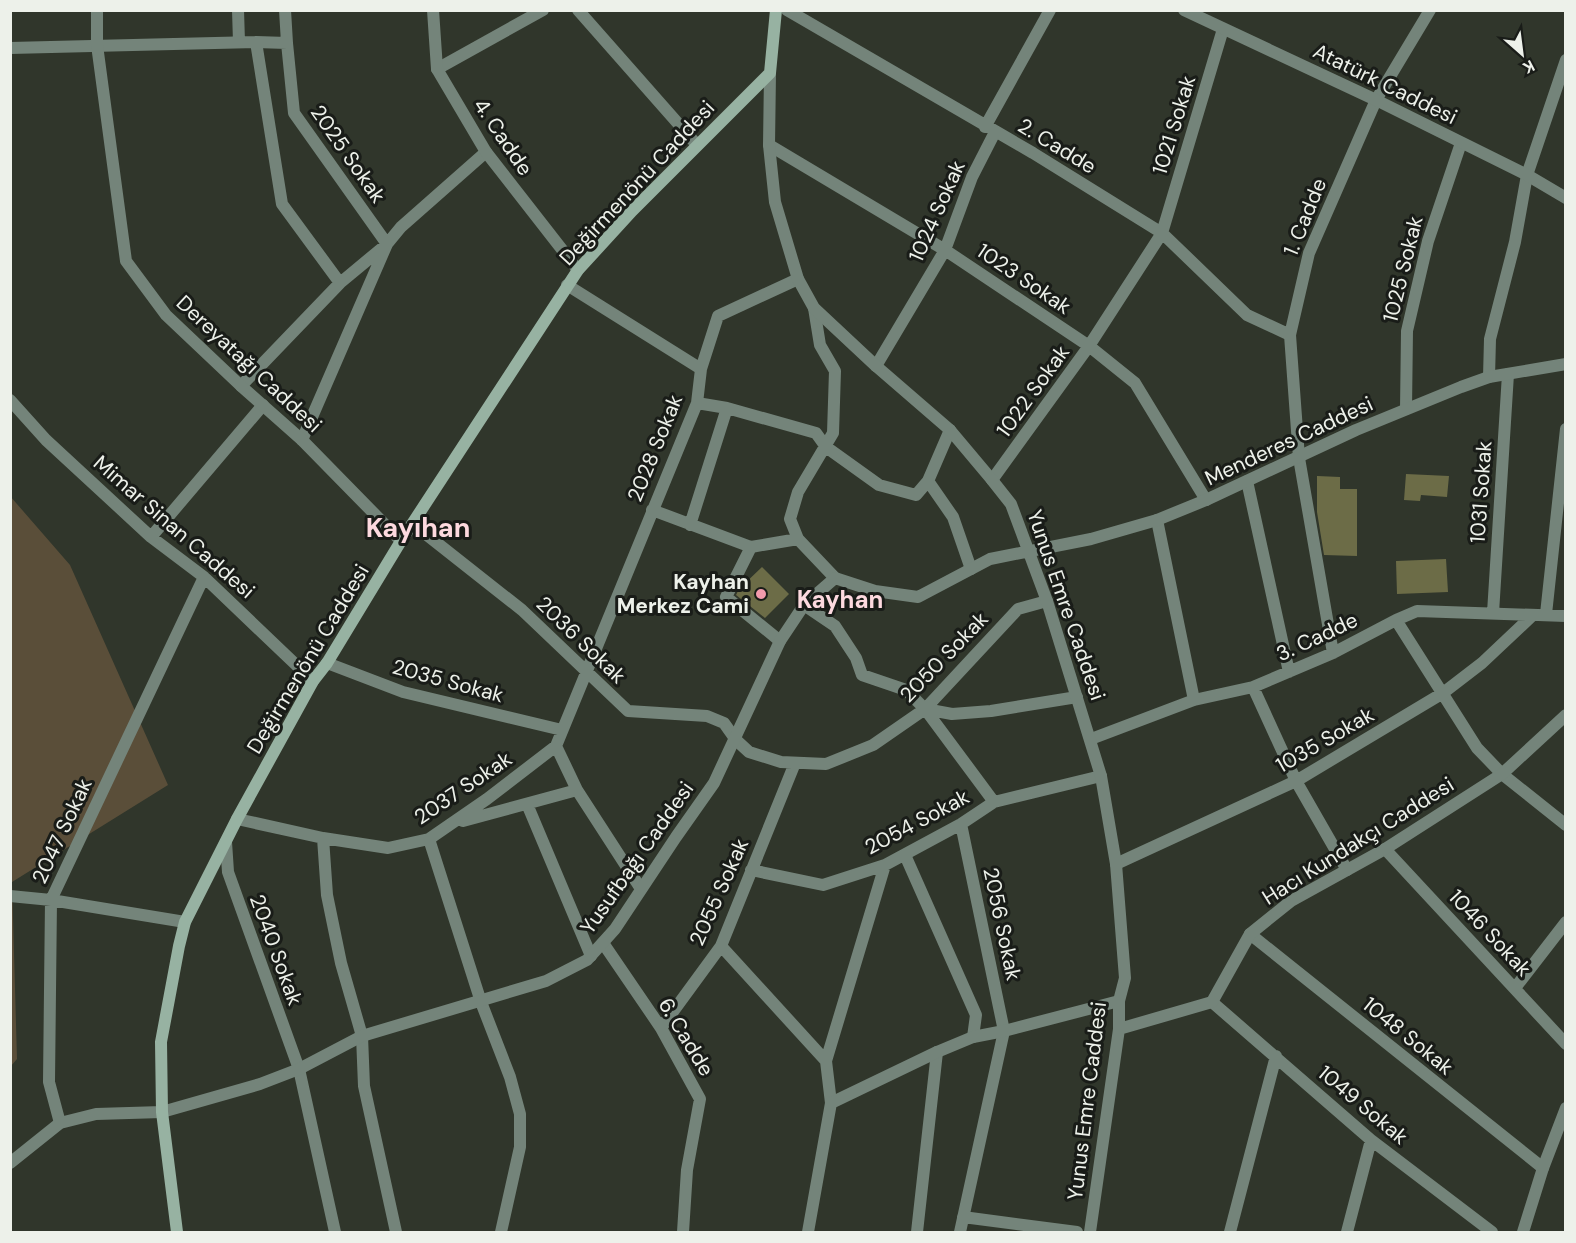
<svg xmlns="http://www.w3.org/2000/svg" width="1576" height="1243" font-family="'DM Sans',sans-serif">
  <rect width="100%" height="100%" fill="#30362b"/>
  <path fill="#5a4e39" d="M10,496L70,565L168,785L12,882L17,1059L11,1066Z"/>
  <path fill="#6c6c47" d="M1406,474L1449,476L1447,497L1421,495L1420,501L1404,500Z
    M1317,476L1340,477V489H1357V556L1324,555L1317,512Z
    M1446,559L1448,592L1397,594L1396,561Z
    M762,567L789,594L765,618L736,595L739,589Z"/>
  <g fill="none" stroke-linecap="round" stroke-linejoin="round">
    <path stroke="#74847a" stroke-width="12" d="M238,10L239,42
      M578,10L697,145
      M787,10L1033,153L1162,233L1247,315L1290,335
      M256,42L282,204L340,283
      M10,48L256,42L287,43
      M437,69L543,10
      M985,127L1050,10
      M769,145L945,250L1089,346L1135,383L1206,500
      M567,285L701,369
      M814,308L820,345L835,371L833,433L798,492L790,519L798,539L835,578
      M876,366L945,250L972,177L995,132
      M1489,377L1490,339L1515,242L1527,175L1566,60
      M241,386L340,283L387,244L294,113L287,43L285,10
      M10,400L46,440L151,537L204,577L313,681
      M697,403L727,408L816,433L826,447L879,485L916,495L928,481L950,430
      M1406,409L1407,331L1428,241L1461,143
      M302,440L387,244L401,227L486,152
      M992,480L1089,346L1162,233L1223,29
      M928,481L953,517L971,569
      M1247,481L1289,672
      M652,510L751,547L798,539
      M1157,520L1194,700
      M413,524L522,610L628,711L707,716L724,723L736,740L749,752L781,762L826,764L873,745L925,709L1018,609L1047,601
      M690,525L727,408
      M151,537L263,405
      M751,547L726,597L780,641
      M804,605L835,626L856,658L862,675L906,690L925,709L994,802
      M1493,613L1508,374
      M1546,614L1566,429
      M1396,620L1477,748L1502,774L1566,825
      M1333,653L1299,458L1290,335L1309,253L1376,100L1430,10
      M327,663L403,692L562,730
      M1253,687L1296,781L1347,870
      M925,709L952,714L991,711L1077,697
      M1091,739L1194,700L1253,687L1333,653L1396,620L1417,611L1566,616
      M556,746L577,790L641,889
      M527,804L591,956
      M237,819L323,838L388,848L429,839L487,799L556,746L697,403L701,369L718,316L798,279
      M463,821L577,790
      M323,838L327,895L341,963L362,1036L364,1086L396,1232
      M429,839L481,1002L510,1077L520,1114V1147L501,1232
      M226,842L228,872L299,1069L335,1232
      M1385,849L1566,1044
      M905,855L976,1015L973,1037
      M1116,864L1296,781L1443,693L1482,663L1533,615
      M751,870L823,885L885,865L961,824L994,802L1101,776
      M10,896L51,900L185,922
      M1250,934L1543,1168
      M603,943L661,1028L700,1099L687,1170L683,1232
      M721,946L826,1061L831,1103
      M1515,988L1566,922
      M1212,1002L1371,1140L1492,1232
      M661,1028L721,946L795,763
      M826,1061L885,865
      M60,1123L49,1082L51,900L204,577
      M963,1217L1077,1232
      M917,1232L937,1052
      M960,1232L1004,1031L961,824
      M1230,1232L1276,1056
      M1347,1232L1371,1140"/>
    <path stroke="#74847a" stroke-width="12" d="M97,10V45L126,261L166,315L241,386L302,440L401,541
      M433,10L437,69L486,152L578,270
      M1184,10L1376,100L1527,175L1566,198
      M770,73L769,145L775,202L798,279L814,308L876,366L950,430L992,480L1011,504L1047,601L1101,776L1116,864L1125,978L1119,1001V1029L1090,1232
      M1119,1029L1212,1002L1250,934L1291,901L1385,849L1502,774L1566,715
      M10,1163L60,1123L96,1114L162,1112L260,1084L299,1069L362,1036L546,981L587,960L615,929L676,837L714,783L780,641L804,605L835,578L875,591L918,597L990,559L1091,539L1157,520L1206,500L1356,430L1461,387L1489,377L1566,364
      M808,1232L831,1103L937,1052L973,1037L1004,1031L1119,1001
      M1523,1232L1543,1168L1566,1108"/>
    <path stroke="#97b2a2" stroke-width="12" d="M177,1232L162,1112L161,1042L179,946L185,922L237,819L313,681L327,663L401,541L578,270L632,211L770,73L776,10"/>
  </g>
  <circle fill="#f29aac" stroke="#191c18" stroke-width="2" cx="761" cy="594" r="6"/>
  <g text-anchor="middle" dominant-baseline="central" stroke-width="6" stroke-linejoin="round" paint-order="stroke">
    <g font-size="21" fill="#edf1ea" stroke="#191c18">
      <text transform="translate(1385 84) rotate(26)">Atatürk Caddesi</text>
      <text transform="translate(1174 125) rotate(-73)">1021 Sokak</text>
      <text transform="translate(503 137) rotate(56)">4. Cadde</text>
      <text transform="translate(1057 146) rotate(31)">2. Cadde</text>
      <text transform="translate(348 154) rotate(55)">2025 Sokak</text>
      <text transform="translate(637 183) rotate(-47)">Değirmenönü Caddesi</text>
      <text transform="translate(937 211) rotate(-66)">1024 Sokak</text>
      <text transform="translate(1305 217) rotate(-68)">1. Cadde</text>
      <text transform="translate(1403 269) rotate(-76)">1025 Sokak</text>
      <text transform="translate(1024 279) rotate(34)">1023 Sokak</text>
      <text transform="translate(249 364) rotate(43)">Dereyatağı Caddesi</text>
      <text transform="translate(1033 391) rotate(-54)">1022 Sokak</text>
      <text transform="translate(1289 441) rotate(-25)">Menderes Caddesi</text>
      <text transform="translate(655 448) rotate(-68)">2028 Sokak</text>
      <text transform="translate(1481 492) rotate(-86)">1031 Sokak</text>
      <text transform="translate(174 527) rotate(41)">Mimar Sinan Caddesi</text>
      <text transform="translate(1066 605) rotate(71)">Yunus Emre Caddesi</text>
      <text transform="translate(1317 637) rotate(-25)">3. Cadde</text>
      <text transform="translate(581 640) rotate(44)">2036 Sokak</text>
      <text transform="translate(944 657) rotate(-46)">2050 Sokak</text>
      <text transform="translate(308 659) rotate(-59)">Değirmenönü Caddesi</text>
      <text transform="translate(448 681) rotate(15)">2035 Sokak</text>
      <text transform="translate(1325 740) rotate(-30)">1035 Sokak</text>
      <text transform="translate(463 788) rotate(-34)">2037 Sokak</text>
      <text transform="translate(917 822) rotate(-28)">2054 Sokak</text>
      <text transform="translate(62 831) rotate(-65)">2047 Sokak</text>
      <text transform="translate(1358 841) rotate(-32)">Hacı Kundakçı Caddesi</text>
      <text transform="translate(637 858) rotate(-55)">Yusufbağı Caddesi</text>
      <text transform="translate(719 892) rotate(-66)">2055 Sokak</text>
      <text transform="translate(1002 924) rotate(78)">2056 Sokak</text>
      <text transform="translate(1490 933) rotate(47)">1046 Sokak</text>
      <text transform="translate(276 950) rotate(70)">2040 Sokak</text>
      <text transform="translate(1408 1036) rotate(39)">1048 Sokak</text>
      <text transform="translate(686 1037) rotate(59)">6. Cadde</text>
      <text transform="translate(1087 1101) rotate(-83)">Yunus Emre Caddesi</text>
      <text transform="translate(1363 1105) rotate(40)">1049 Sokak</text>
    </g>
    <g font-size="21" font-weight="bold" fill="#edf1ea" stroke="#191c18" text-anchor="end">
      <text x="749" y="582">Kayhan<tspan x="749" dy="24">Merkez Cami</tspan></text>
    </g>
    <g font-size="24" font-weight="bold" fill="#fdd9df" stroke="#191c18">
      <text x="840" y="599">Kayhan</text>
    </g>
    <g font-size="27" font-weight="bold" fill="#fdd9df" stroke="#191c18">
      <text x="418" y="527">Kayıhan</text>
    </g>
  </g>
  <rect width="1576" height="1243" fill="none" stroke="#edf1ea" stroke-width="24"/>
  <g transform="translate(1522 54) rotate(152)" stroke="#191c18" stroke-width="4.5" paint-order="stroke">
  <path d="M0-4.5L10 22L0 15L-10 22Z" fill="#edf1ea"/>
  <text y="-9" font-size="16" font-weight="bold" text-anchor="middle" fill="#edf1ea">K</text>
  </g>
</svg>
